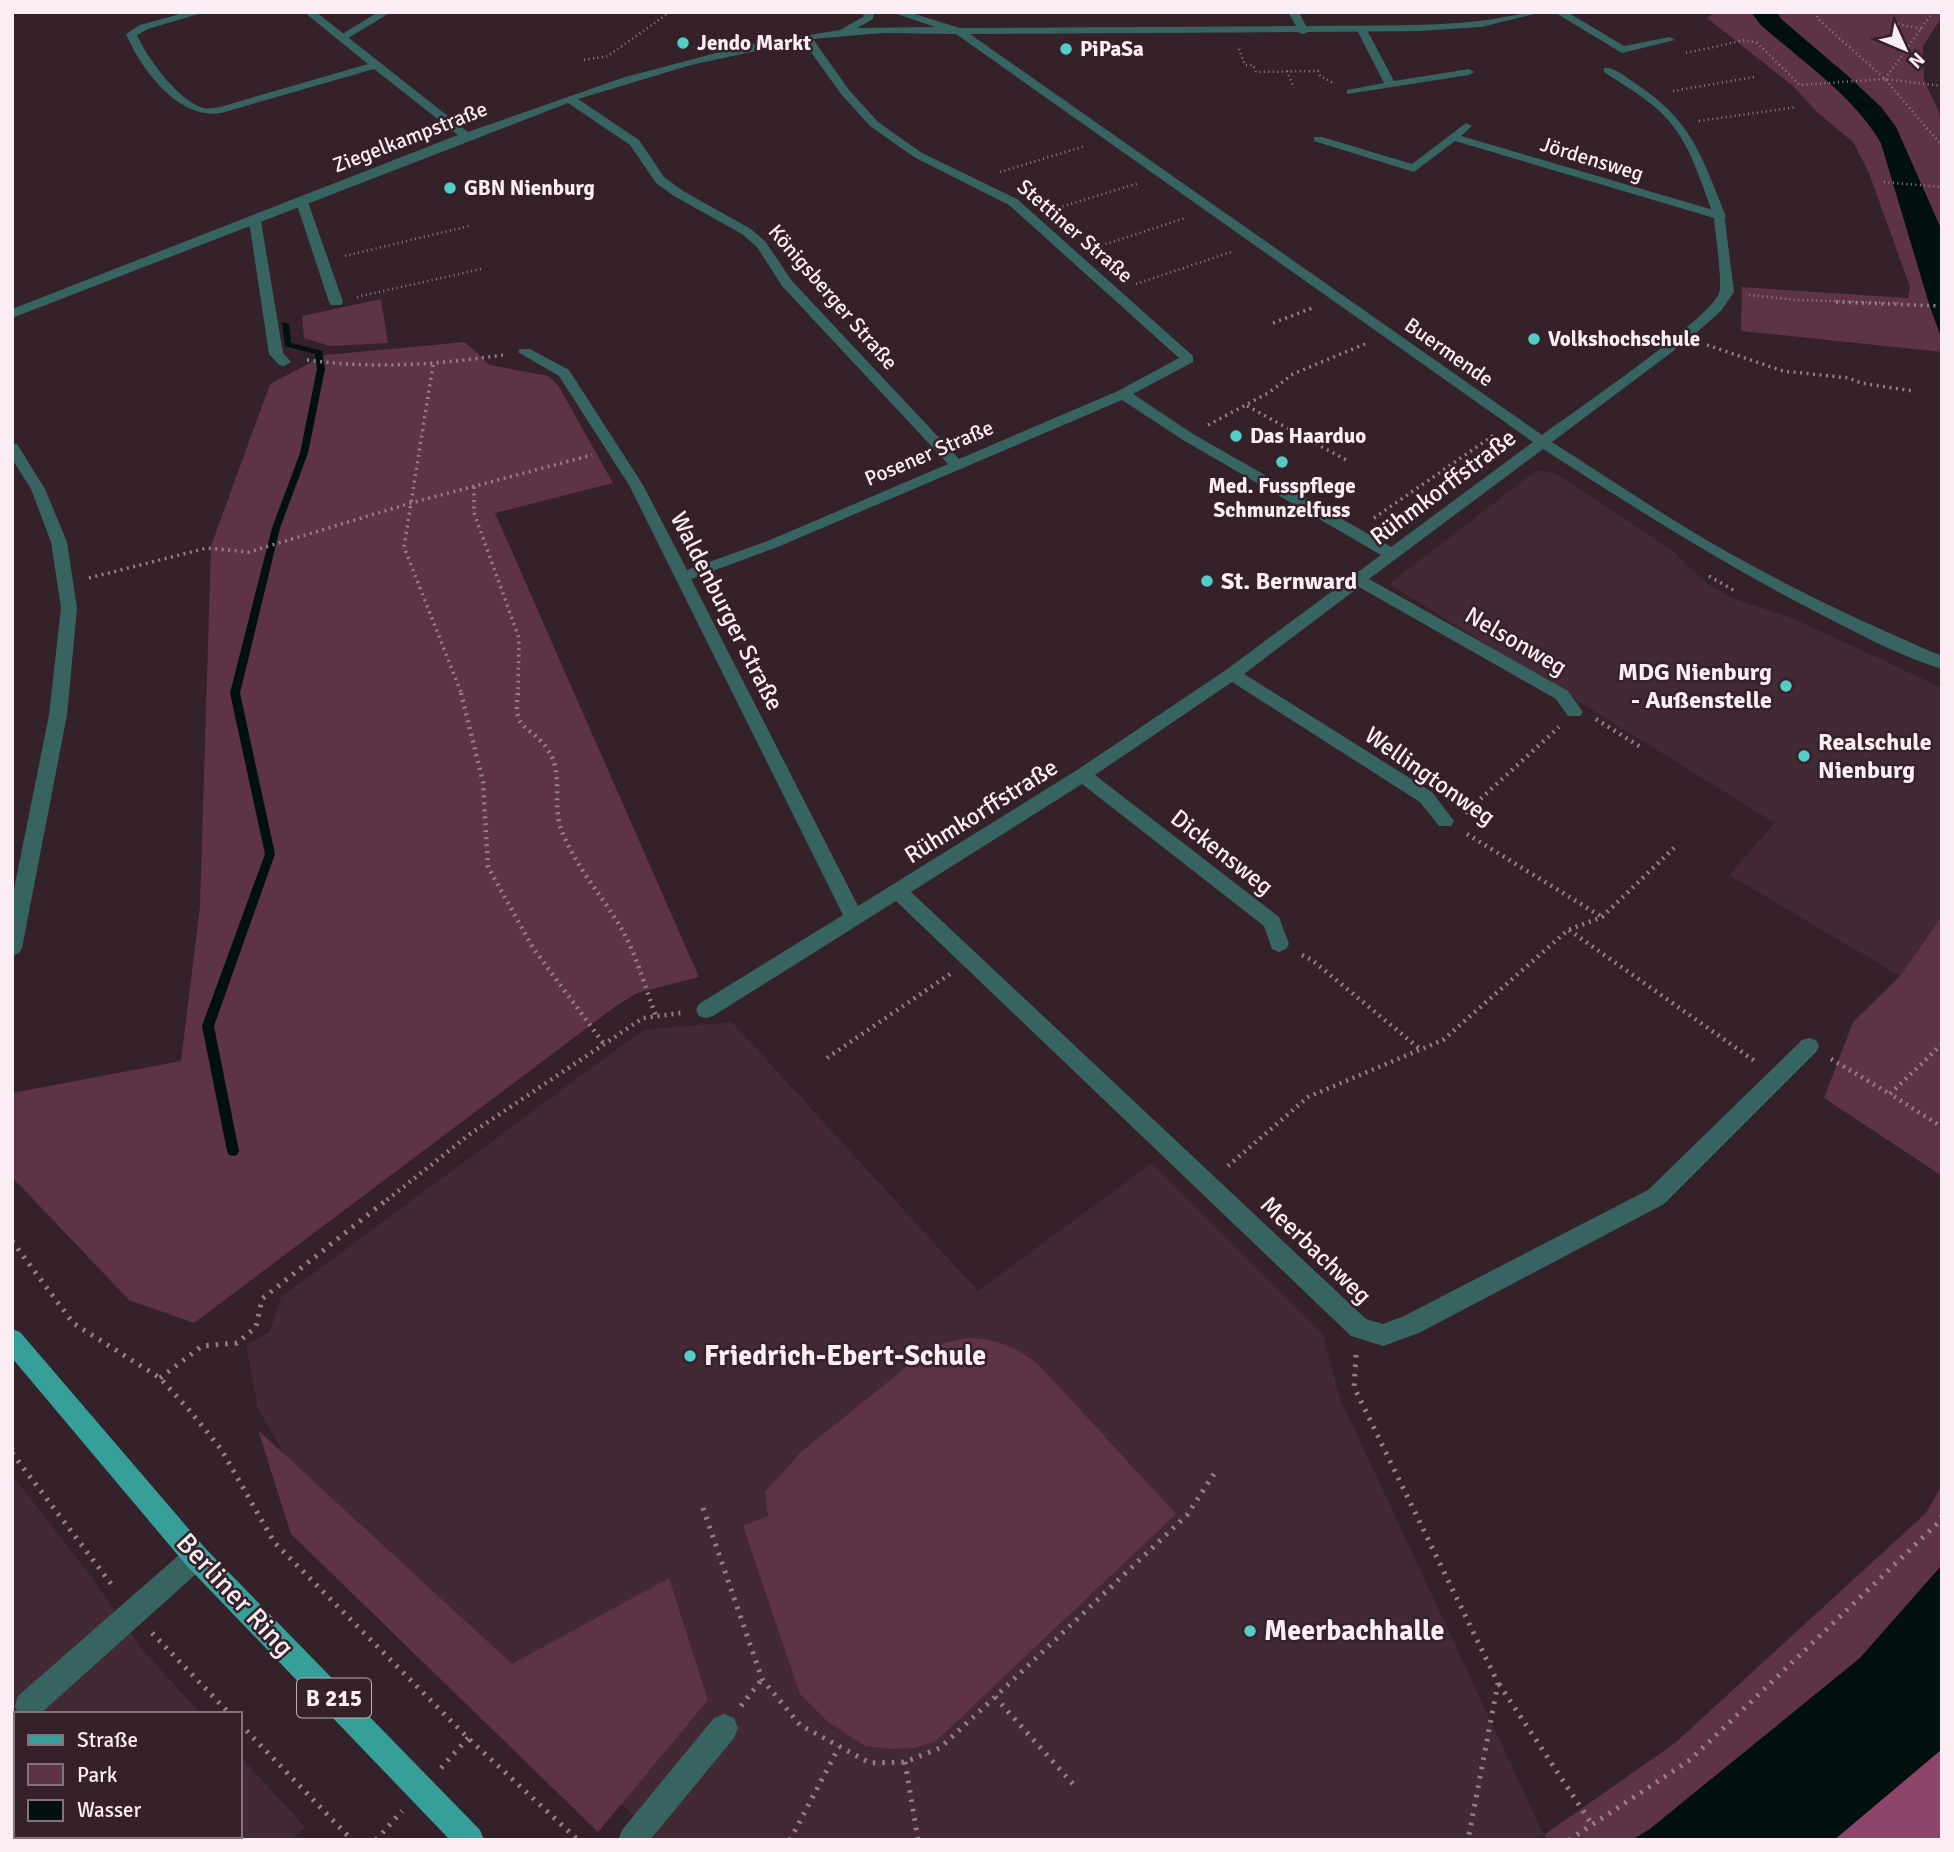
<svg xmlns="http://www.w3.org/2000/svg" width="1954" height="1852" font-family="Signika,sans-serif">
  <rect width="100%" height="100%" fill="#342129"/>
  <path fill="#432935" d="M1537,470L1557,474L1672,550L1706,583L1732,598L1797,620L1942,688V916L1900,976L1729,875L1775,823L1389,584Z
    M732,1022L978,1291L1152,1163L1323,1334L1339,1396L1544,1835L1534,1840H658L307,1493L258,1409L246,1345L270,1332L281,1297L643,1030Z
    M12,1475L90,1575L141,1648L201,1714H16V1836H240V1756L305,1827L291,1840H12Z"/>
  <path fill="#5e3247" d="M1715,12H1751L1760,24C1801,61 1853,95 1881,143L1930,307L1942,339V352L1741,331L1742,287L1908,298L1910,287L1869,173L1853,142L1816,111L1793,86L1707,18Z
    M1777,12H1942V17L1923,46L1924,80L1942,119V231L1896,127L1881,107L1781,19Z
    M381,299L388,343L330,346L304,338L302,316Z
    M465,342L490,365L548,376L558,385L613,483L495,513L699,977L637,993L616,1006L194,1323L129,1300L12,1177V1093L181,1061L200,906L211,546L270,384L325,355Z
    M1942,916V1176L1824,1098L1853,1022L1900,976Z
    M969,1338C998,1339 1017,1347 1039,1365L1176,1514L936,1741L914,1748L890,1749L865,1746L828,1722L800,1694L743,1526L768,1516L765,1492L801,1452L925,1352L939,1344Z
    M258,1430L512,1664L669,1578L708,1700L598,1832L291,1534Z
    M1942,1485V1565L1860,1658L1650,1829L1632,1840H1547L1544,1835L1675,1743L1926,1513Z"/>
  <path fill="#8f4469" d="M1942,1749V1840H1834Z"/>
  <path fill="#02100f" d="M1751,12H1777L1781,19L1848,76L1881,107L1896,127L1942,231V339L1930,307L1881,143C1853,95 1801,61 1760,24Z
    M1942,1565V1749L1834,1840H1632L1650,1829L1860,1658Z"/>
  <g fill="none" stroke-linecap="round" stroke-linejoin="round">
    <path fill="#02100f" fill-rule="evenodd" d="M282,322L289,324L291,343L322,351L325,369L308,453L280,528L240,693L275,854L214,1026L239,1151L237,1155L233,1156L229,1155L227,1151L202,1026L265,854L230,693L272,528L300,453L317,369L315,354L285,346Z"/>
    <path stroke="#928188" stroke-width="2.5" stroke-dasharray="1 3.5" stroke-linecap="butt" d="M1815,12L1819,20L1885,79L1942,146
      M1898,24L1921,29
      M1239,49L1245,65H1253L1256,72L1318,71L1320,76L1335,84
      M1686,53L1745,40L1757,43L1800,85L1885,79L1942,86
      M584,60L608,56L670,12
      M1287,71L1294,88
      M1885,79L1933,12
      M1673,91L1754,77
      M1699,121L1797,107
      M1000,172L1085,146
      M1884,182L1942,187
      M1054,209L1139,183
      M1097,247L1185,218
      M345,256L469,226
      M1136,284L1234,251
      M1749,295L1797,300L1901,303
      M357,297L481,269"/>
    <path stroke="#928188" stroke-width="3.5" stroke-dasharray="2 4.5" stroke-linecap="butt" d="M1836,302L1942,306
      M1273,323L1315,307
      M1707,345L1783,371L1849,378L1861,383L1913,391
      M307,360C378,369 432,365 503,355
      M433,365L404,547L462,695
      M1247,406L1348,461
      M1208,425L1270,392L1293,374L1365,344
      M474,487V513L519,638L518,695
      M1374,518L1494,435
      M1709,576L1735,591
      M89,578L207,548L249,552L411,503L592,455"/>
    <path stroke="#928188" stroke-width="4.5" stroke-dasharray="2 5" stroke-linecap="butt" d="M461,693L483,782L488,867L533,948L604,1044
      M518,693C512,733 531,724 548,750C564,773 552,804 561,829C575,867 606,900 625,935C638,960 646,990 656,1016
      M1596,719L1642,748
      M1465,813L1559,727
      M1467,834L1602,917
      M1569,930L1756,1062
      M1302,955L1312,960L1420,1049
      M1942,1044L1890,1094L1942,1127
      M827,1058L950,974
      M1831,1059L1890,1094
      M1228,1166L1308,1097L1443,1040L1568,930L1602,917L1675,847
      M387,1200L470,1134L643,1018L681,1013"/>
    <path stroke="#928188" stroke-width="5" stroke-dasharray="2.5 7" stroke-linecap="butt" d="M12,1241L73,1323L160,1378L190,1411L221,1449L274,1542L468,1738L578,1840
      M1356,1355L1354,1387L1498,1683L1468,1840
      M160,1378L202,1346L237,1343L256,1327L262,1299L389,1198
      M12,1453L115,1589
      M703,1508L762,1679L800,1725L870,1763L905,1762L940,1748L995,1697L1187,1515L1216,1471
      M152,1633L230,1714
      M1499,1684L1593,1826
      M995,1697L1073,1784
      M741,1706L762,1679
      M240,1724L352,1840
      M905,1762L918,1840
      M441,1768L468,1738
      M376,1840L402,1811
      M790,1840L839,1747
      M1569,1840L1690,1760L1938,1523L1942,1516"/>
    <path fill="#376460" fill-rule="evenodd" d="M378,12H391L345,40L336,38Z
      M1554,12H1567L1624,46L1670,37L1675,40L1622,53Z
      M1362,27L1367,30L1394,81L1469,69L1474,72L1469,75L1347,94V90L1384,83L1357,30Z
      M1604,68C1615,67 1624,76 1632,81C1693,121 1700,153 1726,216L1724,219L1714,216C1702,186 1693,152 1673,126C1656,103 1628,88 1604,72Z
      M302,198L308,202L343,302L341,305H331L329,302L296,202Z
      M255,217L261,221L283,353L291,362L284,366L279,365L269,354L249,221Z
      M196,1544L205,1548L209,1557L205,1566L40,1714H18L15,1706L18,1696L187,1548Z
      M16,1786V1815L12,1817V1788Z"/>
    <path fill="#376460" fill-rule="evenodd" d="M187,12H205L148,29L137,35C147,58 178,100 203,108C208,109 215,108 220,107L368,64L304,12H316L468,132L625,77L747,45L840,30L863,17L864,12H874L873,19L857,28L935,27L891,12H908L960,28L1296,26L1288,12H1299L1306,26C1364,25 1422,27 1479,21C1501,19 1521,12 1543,12L1481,27L1420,31L1308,32L1303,34L1298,32L970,34L1542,435C1573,412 1709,320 1719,293C1723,284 1715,232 1714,218L1455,141L1414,172L1314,141V137H1322L1412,164L1466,123L1472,126L1461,136L1724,213L1734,292L1721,311L1688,340L1552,442C1597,471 1642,501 1688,529C1769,578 1855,619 1942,656V669C1902,657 1861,635 1824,616C1726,566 1635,508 1543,449L1369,579L1568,691L1583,712L1580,716H1568L1556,699L1359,587L1244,674L1432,792L1454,821L1451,826H1439L1420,802L1232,682L1095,775L1279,917L1289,944L1286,949L1279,952L1272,949L1264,926L1082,784L911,892L1366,1319L1383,1324L1404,1316L1648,1190L1802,1040L1809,1038L1816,1040L1819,1046L1816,1052L1664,1204L1419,1333L1383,1346L1351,1336L896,901L713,1016L706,1018L699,1016L696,1010L699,1004L843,915L629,485L559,376L518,352L520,349H530L569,370L643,485L687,570L770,540L948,464L782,286L757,247L742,234L674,196L656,183L630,145L568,103L12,318V309L458,135L374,69L221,113C178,120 141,69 126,34L140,25ZM882,33L956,34L1533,442L1391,547L1193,434L1133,394L1193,362V356L1017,199L922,153L878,122L849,90L813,39ZM803,41L841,94L870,126L914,157L1009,205L1179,358L1118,391L959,459L792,281L765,241L751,229L683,191L664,177L639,140L578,99L691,65ZM1122,400L1183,440L1381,555L1226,670L1077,770L858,906L691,579L780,546Z
      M12,443L17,444L45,489L67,542L77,608L67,715L22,948L19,953L12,956V899L49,715L61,608L51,542L31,489L12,459Z
      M724,1714L734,1718L738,1728L734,1738L650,1840H618L622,1830L714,1718Z"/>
    <path fill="#379f99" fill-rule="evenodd" d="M12,1329L20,1332L205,1548L480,1830L484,1840H450L187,1566L12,1358Z"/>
  </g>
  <g fill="#55cdc6" stroke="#342129" stroke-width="2.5">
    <circle cx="683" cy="43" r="7"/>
    <circle cx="1066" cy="49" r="7"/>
    <circle cx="450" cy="188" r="7"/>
    <circle cx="1534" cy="339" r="7"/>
    <circle cx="1236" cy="436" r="7"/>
    <circle cx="1282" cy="462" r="7"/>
    <circle cx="1207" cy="581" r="7"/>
    <circle cx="1786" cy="686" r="7"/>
    <circle cx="1804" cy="756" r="7"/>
    <circle cx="690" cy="1356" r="7"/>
    <circle cx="1250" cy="1631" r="7"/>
  </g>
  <g text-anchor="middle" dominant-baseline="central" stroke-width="5" stroke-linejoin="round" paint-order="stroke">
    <g font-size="21" font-weight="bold" fill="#fbedf3" stroke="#342129" text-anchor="start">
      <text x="697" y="43">Jendo Markt</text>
      <text x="1080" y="49">PiPaSa</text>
      <text x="464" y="188">GBN Nienburg</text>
      <text x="1548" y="339">Volkshochschule</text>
      <text x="1250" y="436">Das Haarduo</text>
      <text x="1282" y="486" text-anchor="middle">Med. Fusspflege<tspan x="1282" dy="24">Schmunzelfuss</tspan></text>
    </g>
    <g font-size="21" fill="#fbedf3" stroke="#342129">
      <text transform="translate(410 137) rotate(-21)">Ziegelkampstraße</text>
      <text transform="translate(1592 159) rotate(17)">Jördensweg</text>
      <text transform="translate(1075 231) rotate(41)">Stettiner Straße</text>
      <text transform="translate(833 297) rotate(49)">Königsberger Straße</text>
      <text transform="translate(1449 352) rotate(35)">Buermende</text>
      <text transform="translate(929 453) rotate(-23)">Posener Straße</text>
    </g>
    <rect fill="#342129" stroke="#bfb0b6" stroke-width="2" x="297" y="1678.5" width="74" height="39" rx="5"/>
    <g font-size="23" font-weight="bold" fill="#fbedf3">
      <text x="334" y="1698">B 215</text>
    </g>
    <g font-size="24" fill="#fbedf3" stroke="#342129">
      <text transform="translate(1443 487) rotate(-37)">Rühmkorffstraße</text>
      <text transform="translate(727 611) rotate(63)">Waldenburger Straße</text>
      <text transform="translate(1516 641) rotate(30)">Nelsonweg</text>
      <text transform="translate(1430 776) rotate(35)">Wellingtonweg</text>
      <text transform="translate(981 811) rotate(-32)">Rühmkorffstraße</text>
      <text transform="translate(1222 852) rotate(38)">Dickensweg</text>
      <text transform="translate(1316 1250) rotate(44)">Meerbachweg</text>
    </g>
    <g font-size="24" font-weight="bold" fill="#fbedf3" stroke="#342129" text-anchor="start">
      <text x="1221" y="581">St. Bernward</text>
      <text x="1772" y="672" text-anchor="end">MDG Nienburg<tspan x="1772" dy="28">- Außenstelle</tspan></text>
      <text x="1818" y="742">Realschule<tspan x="1818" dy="28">Nienburg</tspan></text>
    </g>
    <g font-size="28" font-weight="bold" fill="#fbedf3" stroke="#342129" text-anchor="start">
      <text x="704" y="1356">Friedrich-Ebert-Schule</text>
      <text x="1264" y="1631">Meerbachhalle</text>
    </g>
    <g font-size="28" fill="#fbedf3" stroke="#342129">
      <text transform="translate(235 1595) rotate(47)">Berliner Ring</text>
    </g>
  </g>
  <rect width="1954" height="1852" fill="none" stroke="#fbedf3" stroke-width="28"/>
  <rect x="14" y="1712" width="228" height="126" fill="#342129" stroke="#84737a" stroke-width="2"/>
  <rect x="28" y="1735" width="35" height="10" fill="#379f99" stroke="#84737a" stroke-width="2"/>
  <text x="77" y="1747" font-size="21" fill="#fbedf3">Straße</text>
  <rect x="28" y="1764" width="35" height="21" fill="#5e3247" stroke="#84737a" stroke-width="2"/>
  <text x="77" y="1782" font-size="21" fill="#fbedf3">Park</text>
  <rect x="28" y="1800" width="35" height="21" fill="#02100f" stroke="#84737a" stroke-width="2"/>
  <text x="77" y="1817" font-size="21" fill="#fbedf3">Wasser</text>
  <g transform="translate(1905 49) rotate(134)" stroke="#342129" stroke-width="5" paint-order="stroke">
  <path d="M0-5L12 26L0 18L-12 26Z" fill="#fbedf3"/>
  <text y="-10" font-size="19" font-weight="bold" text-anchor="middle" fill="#fbedf3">N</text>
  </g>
</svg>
